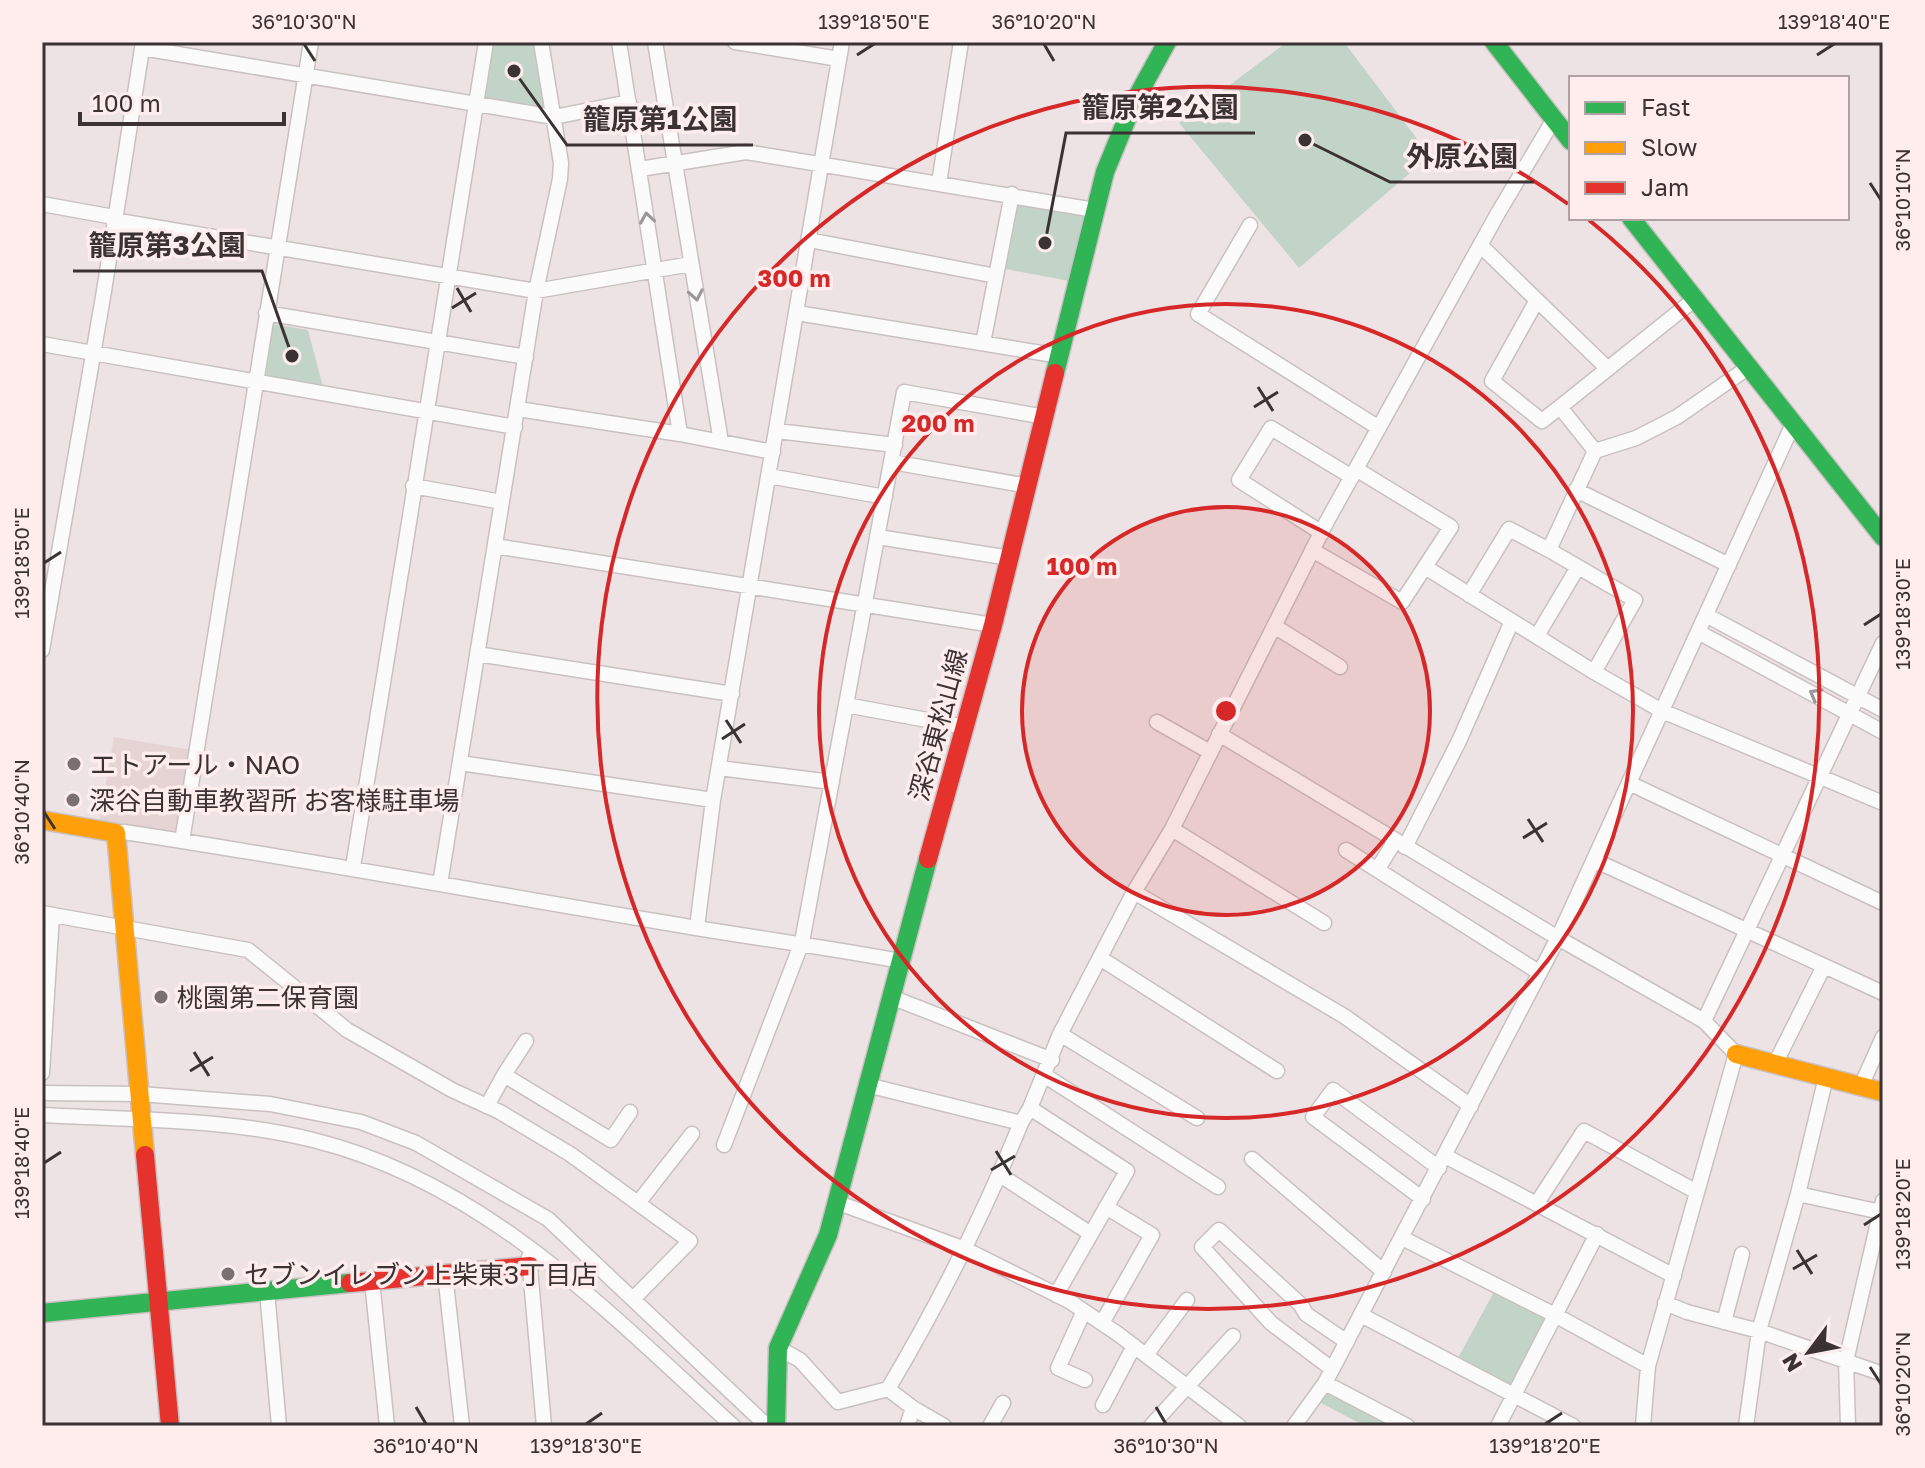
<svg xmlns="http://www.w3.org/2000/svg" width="1925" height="1468" font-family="'Golos Text','Noto Sans JP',sans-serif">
  <rect width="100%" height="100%" fill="#eee3e4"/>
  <path fill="#e6d3d4" d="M114,737L192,750L180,831L175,834L99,822Z"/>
  <path fill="#c2d4c8" d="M492,42H535L544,107L484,99Z
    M1287,42H1344L1430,156L1299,268L1179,123Z
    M1018,202L1088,217L1069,281L1005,269Z
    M273,324L308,330L324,391L265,382Z
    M1495,1290L1544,1316L1546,1321L1513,1383L1503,1384L1458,1358Z
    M1327,1389L1397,1426H1365L1319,1402Z"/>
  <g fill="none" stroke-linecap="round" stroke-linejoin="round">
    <defs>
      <path id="street" d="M619,42L680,434
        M655,42L721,442
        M735,42L839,59
        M142,48L554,117L629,102
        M640,169L746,152L1095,210
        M939,183L961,42
        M42,204L114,217
        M113,220L536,291L691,264
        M1250,225L1198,314L1379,428
        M809,240L996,276
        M1480,245L1608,369
        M1537,300L1492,381L1542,421L1560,407
        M266,313L526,357
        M797,313L1060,356
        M983,343L1012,194
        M42,344L515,427
        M518,409L680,434L773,452
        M777,431L895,445
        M1595,451L1560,407L1695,299
        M892,462L1028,486
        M769,476L885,497
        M413,486L502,502
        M1576,490L1729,565
        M1322,533L1239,480L1271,428L1352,477
        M878,537L1010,558
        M495,546L993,625
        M1312,550L1402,602L1451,527L1356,469
        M1549,550L1635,600L1594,672
        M1425,567L1594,672L1662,711L1883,803
        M1469,595L1509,529L1549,550L1595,451L1636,438L1677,417L1749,367
        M1706,615L1883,710
        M1274,626L1340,667
        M1700,633L1883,732
        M1537,636L1578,567
        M42,650L104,291L143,42
        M477,654L732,694
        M846,705L965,727
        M1157,722L1210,752
        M1219,734L1558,938L1704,1021L1736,1054L1648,1366L1643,1426
        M460,763L713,800
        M719,768L832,782
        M1629,783L1883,903
        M1172,829L1324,923
        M116,833L124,832C303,859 482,892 661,922C740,936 820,946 900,961
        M182,841L311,42
        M1405,847L1459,741L1512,621
        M1346,850L1540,973
        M1594,860L1883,993
        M353,867C397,592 444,317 486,42
        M1377,870L1395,841
        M440,884L536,291L560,179L561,163L541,42
        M1134,892L1344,1016L1471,1106
        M42,913L248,950L347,1030L452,1090L500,1112L570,1154L690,1241L633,1299
        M697,927L713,800L842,42
        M1100,958L1277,1071
        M891,997L1052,1060
        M1704,1021L1883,643
        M1060,1034L1197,1118
        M526,1041L504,1075L611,1140L630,1112
        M1775,1064L1824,966
        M42,1073L52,915
        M1044,1075L1218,1187
        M867,1085L1021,1123
        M1861,1086L1883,1037
        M42,1093L140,1094L270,1104L361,1122L416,1143L548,1219L767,1426
        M487,1106L504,1075
        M1030,1108L1127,1171L1056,1295
        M42,1115C132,1120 225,1118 313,1140C484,1182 607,1311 733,1426
        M724,1145L802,942L904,392L1045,417
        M1445,1156L1674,1276
        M1252,1159L1384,1272
        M1000,1175L1091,1234
        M1798,1194L1881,1212
        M1423,1199L1313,1117L1333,1090L1439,1168
        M836,1202L965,1249L1069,1301L1118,1334L1239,1426
        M638,1203L692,1134
        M1537,1203L1584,1131L1697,1192
        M1402,1238L1555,1315L1648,1366
        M529,1257L544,1426
        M445,1274L462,1426
        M372,1281L387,1426
        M267,1291L279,1426
        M1665,1303L1687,1312L1759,1331L1883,1374
        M1084,1311L1058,1368L1085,1380
        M1361,1315L1573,1426
        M1724,1322L1742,1254
        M1102,1323L1152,1235L1106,1207
        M778,1348L800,1360L838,1402L888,1389L913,1408L944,1426
        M1146,1355L1187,1300
        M1332,1369L1271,1323L1202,1247L1219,1230L1301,1305L1306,1314L1347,1342
        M1325,1383L1407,1426
        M888,1389C939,1303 983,1216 1021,1123L1030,1108L1060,1034L1134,892L1172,829L1326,523L1498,213L1554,119
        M1103,1405L1134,1346
        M907,1426L913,1408
        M990,1426L1003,1403
        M1151,1426L1233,1336
        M1294,1426L1325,1383L1558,938L1793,424
        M1498,1426L1597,1234
        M1746,1426L1759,1331L1798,1194L1826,1077
        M1848,1426L1846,1361L1883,1201"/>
      <path id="fast" d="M1494,42L1571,141
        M1631,218L1883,537
        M1055,373L1105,172L1133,104L1167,42
        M42,1313L350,1283
        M776,1426L778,1348L828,1235L928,859"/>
      <path id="slow" d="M42,820L116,833L145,1155
        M1736,1054L1883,1092"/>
      <path id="jam" d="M928,859L993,625L1055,373
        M145,1155L170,1426
        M350,1283L530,1266"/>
    </defs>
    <use href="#street" stroke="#c9c1c1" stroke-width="17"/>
    <use href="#fast" stroke="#c9c1c1" stroke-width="21"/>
    <use href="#slow" stroke="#c9c1c1" stroke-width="21"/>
    <use href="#jam" stroke="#c9c1c1" stroke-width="21"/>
    <use href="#street" stroke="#fcfbfb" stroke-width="14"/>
    <use href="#fast" stroke="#30b455" stroke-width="18"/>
    <use href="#slow" stroke="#ff9f0a" stroke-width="18"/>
    <use href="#jam" stroke="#e5322d" stroke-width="18"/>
  </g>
  <defs><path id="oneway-chevron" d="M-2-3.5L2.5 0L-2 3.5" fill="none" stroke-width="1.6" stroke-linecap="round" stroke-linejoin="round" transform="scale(2)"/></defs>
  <g stroke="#9b9697">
    <use href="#oneway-chevron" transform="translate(647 218) rotate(-99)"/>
    <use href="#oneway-chevron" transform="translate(696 295) rotate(80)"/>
    <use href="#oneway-chevron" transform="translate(1815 694) rotate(-151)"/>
  </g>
  <path fill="none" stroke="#3a3233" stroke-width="3" d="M304,44L315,61M1044,44L1054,61M857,55L874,44M1817,55L1834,44M1870,183L1881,200M457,288L471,312M452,308L476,293M1258,387L1273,411M1254,407L1278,392M44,563L61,552M1864,625L1881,614M726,720L741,743M722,739L745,724M44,812L55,829M1528,819L1543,842M1523,838L1547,823M194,1052L209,1076M190,1071L213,1057M996,1151L1011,1175M44,1163L61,1152M991,1170L1015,1156M1864,1225L1881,1214M1797,1250L1812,1274M1793,1269L1817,1255M1870,1367L1881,1384M416,1407L426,1424M1156,1407L1166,1424M586,1424L602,1413M1545,1424L1562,1413"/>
  <circle cx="1226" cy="711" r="204" fill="#d62828" fill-opacity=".12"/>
  <g fill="none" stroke="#d62828" stroke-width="4">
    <circle cx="1226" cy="711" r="204"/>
    <circle cx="1226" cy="711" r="407"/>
    <path d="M1589 220A611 611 0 1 1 1568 204"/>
  </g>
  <g fill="#797071" stroke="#ffeced" stroke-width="3">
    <circle cx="74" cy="764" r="8"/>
    <circle cx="73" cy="800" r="8"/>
    <circle cx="161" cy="997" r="8"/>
    <circle cx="228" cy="1274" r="8"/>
  </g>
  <g text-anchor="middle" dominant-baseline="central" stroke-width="7" stroke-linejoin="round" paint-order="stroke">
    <g font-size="26" fill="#3a3233" stroke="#ffeced">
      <text transform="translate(938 725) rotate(-75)">深谷東松山線</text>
    </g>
    <g font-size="26" fill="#3a3233" stroke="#ffeced" text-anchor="start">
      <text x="90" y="764">エトアール・NAO</text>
      <text x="89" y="800">深谷自動車教習所 お客様駐車場</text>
      <text x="177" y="997">桃園第二保育園</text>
      <text x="244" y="1274">セブンイレブン上柴東3丁目店</text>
    </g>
  </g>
  <circle cx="1226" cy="711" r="12" fill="#d62828" stroke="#ffeced" stroke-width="4"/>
  <g font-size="24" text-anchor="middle" font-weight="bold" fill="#d62828" stroke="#ffeced" stroke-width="7" stroke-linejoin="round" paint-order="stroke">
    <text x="794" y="287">300 m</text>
    <text x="938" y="432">200 m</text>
    <text x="1082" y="575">100 m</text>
  </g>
  <path fill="none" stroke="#3a3233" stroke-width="3" d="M1045 243L1066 133H1255M514 71L567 145H753M1305 140L1390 182H1534M292 356L262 271H73"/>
  <g fill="#3a3233" stroke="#ffeced" stroke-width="3">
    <circle cx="1045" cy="243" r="8"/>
    <circle cx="514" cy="71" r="8"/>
    <circle cx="1305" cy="140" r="8"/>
    <circle cx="292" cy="356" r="8"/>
  </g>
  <g font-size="28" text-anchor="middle" font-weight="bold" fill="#3a3233" stroke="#ffeced" stroke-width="7" stroke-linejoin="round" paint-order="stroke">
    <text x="1160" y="117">籠原第2公園</text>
    <text x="660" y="129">籠原第1公園</text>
    <text x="1462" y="166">外原公園</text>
    <text x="167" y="255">籠原第3公園</text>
  </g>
  <rect width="1925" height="1468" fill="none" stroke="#ffeced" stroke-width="88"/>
  <rect x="1569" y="76" width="280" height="144" fill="#ffeced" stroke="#b0a2a3" stroke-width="2"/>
  <rect x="1585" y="102" width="40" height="12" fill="#30b455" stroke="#b0a2a3" stroke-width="2"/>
  <text x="1641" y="116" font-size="24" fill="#3a3233">Fast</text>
  <rect x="1585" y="142" width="40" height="12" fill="#ff9f0a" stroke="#b0a2a3" stroke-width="2"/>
  <text x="1641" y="156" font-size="24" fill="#3a3233">Slow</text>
  <rect x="1585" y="182" width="40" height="12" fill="#e5322d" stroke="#b0a2a3" stroke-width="2"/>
  <text x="1641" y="196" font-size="24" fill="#3a3233">Jam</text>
  <g transform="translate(1809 1352) rotate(238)" stroke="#ffeced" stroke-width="6" paint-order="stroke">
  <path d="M0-6L14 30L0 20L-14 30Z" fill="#3a3233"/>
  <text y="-12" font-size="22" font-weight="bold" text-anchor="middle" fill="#3a3233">N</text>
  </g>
  <path d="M80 112v12h204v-12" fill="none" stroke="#3a3233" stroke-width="4"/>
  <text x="92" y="112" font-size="24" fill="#3a3233" stroke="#ffeced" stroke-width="6" paint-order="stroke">100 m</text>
  <rect x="44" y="44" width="1837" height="1380" fill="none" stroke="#3a3233" stroke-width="3"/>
  <g font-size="20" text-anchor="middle" fill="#3a3233">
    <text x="304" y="29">36°10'30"N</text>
    <text x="874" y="29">139°18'50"E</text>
    <text x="1044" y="29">36°10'20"N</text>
    <text x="1834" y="29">139°18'40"E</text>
    <text transform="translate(1903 200) rotate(-90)" y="7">36°10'10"N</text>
    <text transform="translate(22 563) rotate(-90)" y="7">139°18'50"E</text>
    <text transform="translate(1903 614) rotate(-90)" y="7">139°18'30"E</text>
    <text transform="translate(22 812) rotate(-90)" y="7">36°10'40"N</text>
    <text transform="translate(22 1163) rotate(-90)" y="7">139°18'40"E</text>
    <text transform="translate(1903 1214) rotate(-90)" y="7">139°18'20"E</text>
    <text transform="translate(1903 1384) rotate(-90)" y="7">36°10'20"N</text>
    <text x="426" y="1453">36°10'40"N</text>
    <text x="586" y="1453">139°18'30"E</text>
    <text x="1166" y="1453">36°10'30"N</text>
    <text x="1545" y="1453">139°18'20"E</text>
  </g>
</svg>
